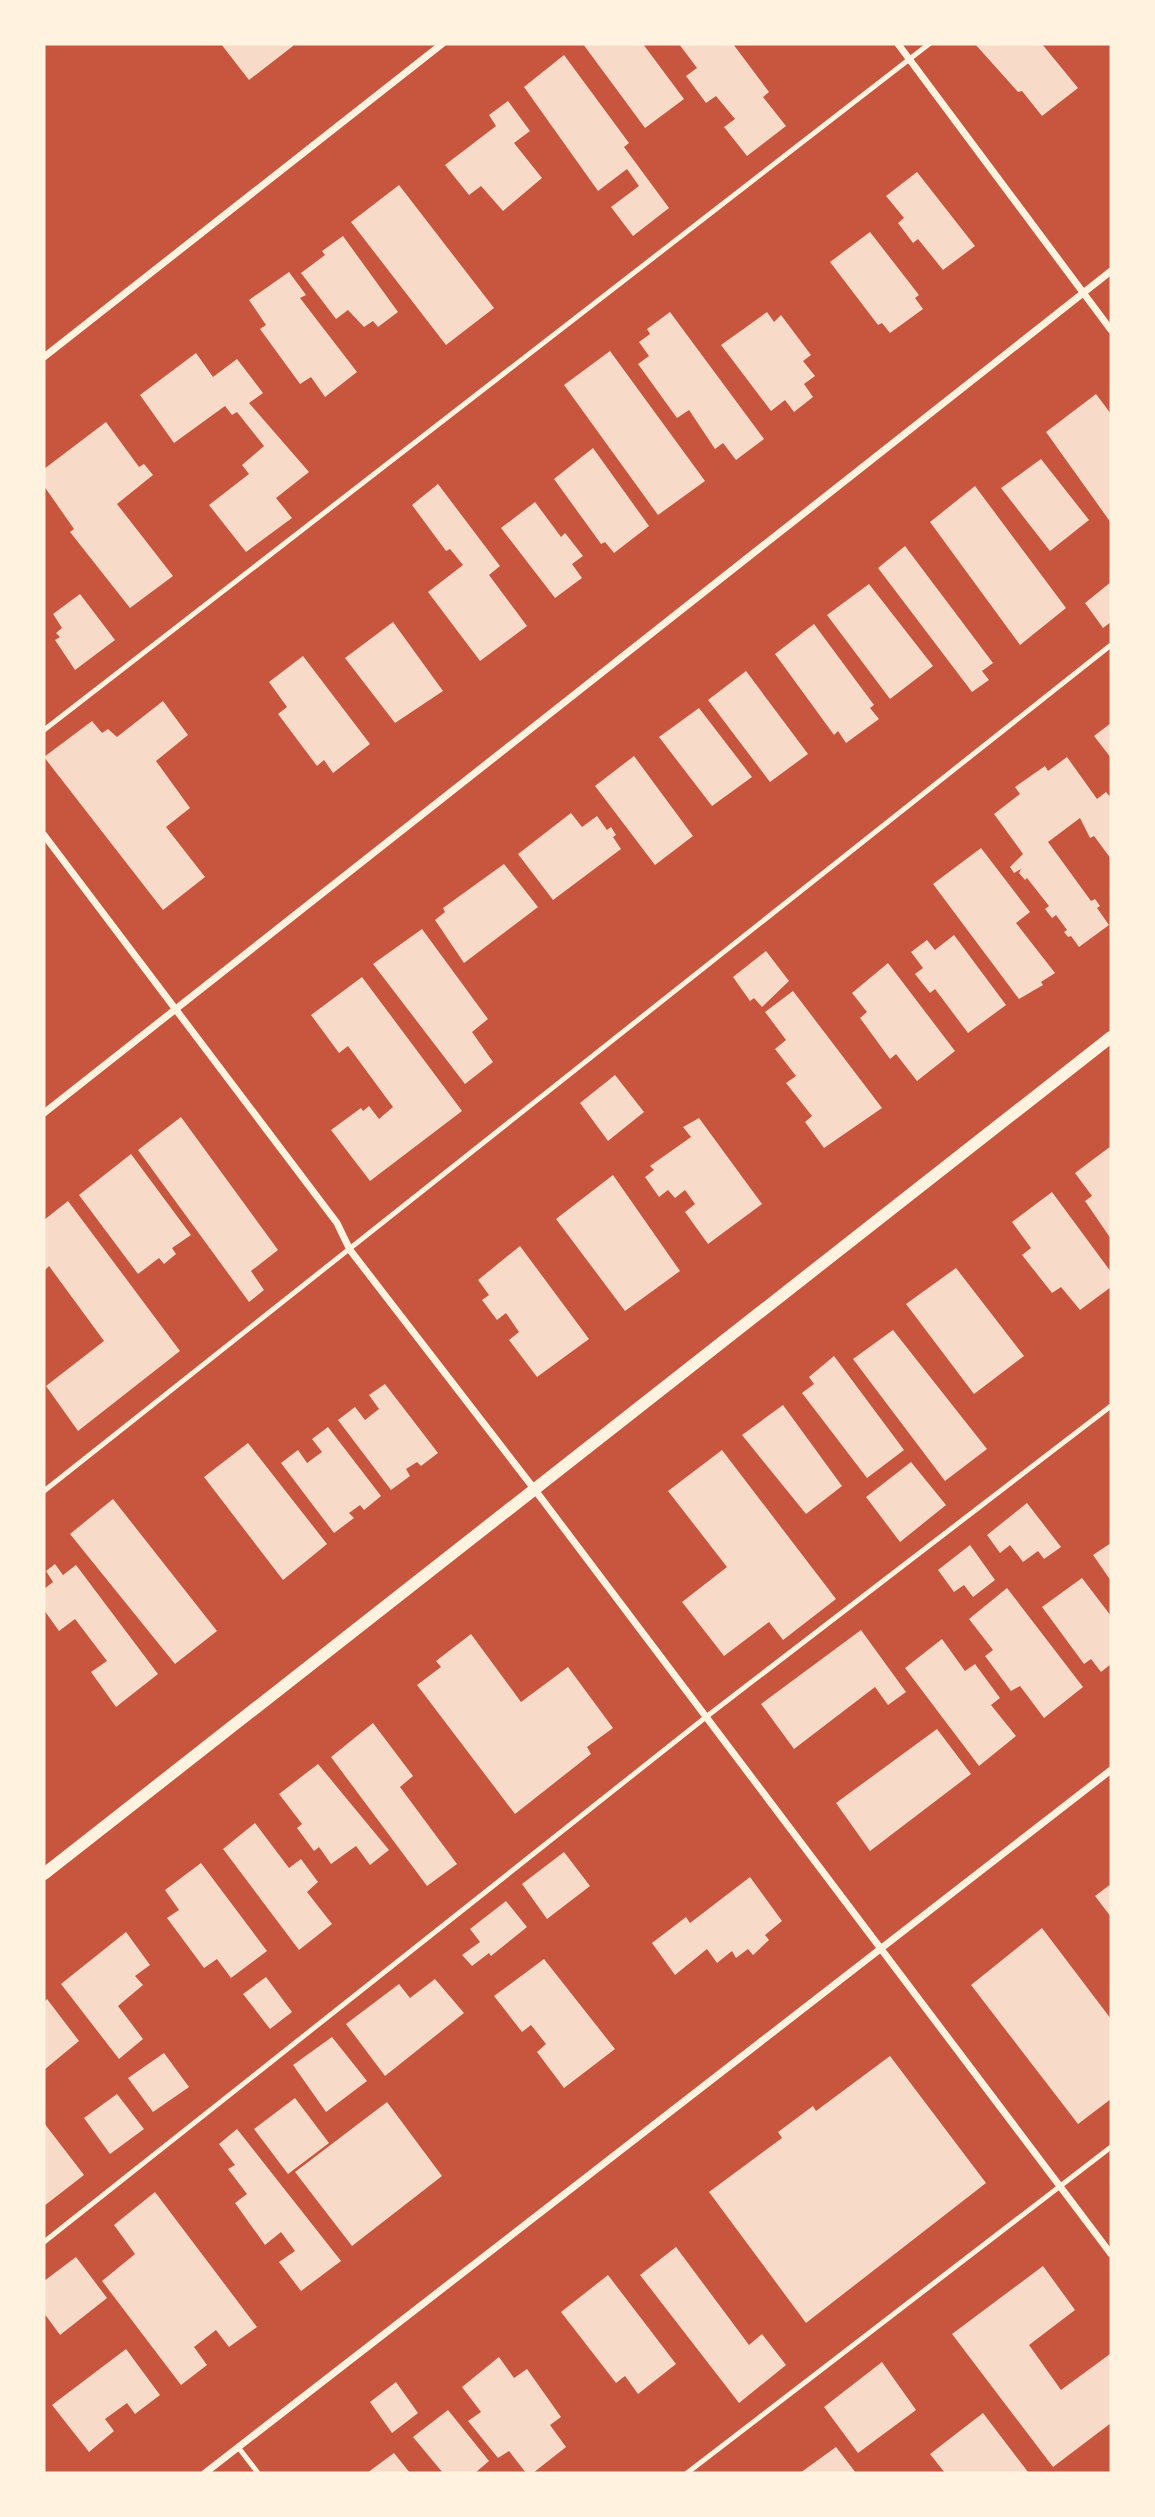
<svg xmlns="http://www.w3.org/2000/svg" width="1155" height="2517" font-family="'Noto Sans',sans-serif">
  <rect width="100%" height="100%" fill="#c8553d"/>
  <path fill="#f7dbc8" d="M221,44H292L293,46L249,80Z
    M583,44H643L684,99L645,128Z
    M679,44H733L769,92L763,97L786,126L747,156L724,127L735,119L716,96L706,103L686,76L697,68Z
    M975,44H1042L1078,88L1042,116L1022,91L1018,92Z
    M564,55L629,143L624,147L669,208L633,236L611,207L639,186L627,169L598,191L524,87Z
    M508,101L530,131L514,143L542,178L503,211L481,186L469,195L445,165L496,126L489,115Z
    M917,172L975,246L943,270L918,239L913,243L898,223L904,218L886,196Z
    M399,185L494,308L446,345L351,222Z
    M870,232L919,295L915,298L923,309L890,333L882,323L878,325L830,262Z
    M343,236L398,312L378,327L373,321L364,327L348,310L336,319L301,273L325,255L322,251Z
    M289,272L306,295L300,298L357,372L325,397L311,377L300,384L260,329L266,325L249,300Z
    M670,312L764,439L736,460L723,443L715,449L689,410L677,418L638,364L649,356L639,342L650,334L647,329Z
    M767,312L774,322L781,315L811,355L803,361L815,376L804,384L813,397L794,412L785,400L771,411L721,345Z
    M610,351L705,481L658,515L564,385Z
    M196,353L213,377L237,359L263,393L249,403L309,472L276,498L292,518L246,552L209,505L249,474L242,465L264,446L237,412L232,415L225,406L174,443L140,395Z
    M1096,394L1111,414V523L1046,432Z
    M106,422L139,467L144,464L153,475L117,504L173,576L130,608L70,532L74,529L44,486V469Z
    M593,448L649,526L614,553L605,542L601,544L554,479Z
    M1041,459L1089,520L1050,551L1001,488Z
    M438,484L500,566L489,575L527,626L480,661L428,592L463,565L450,549L446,551L412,505Z
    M975,486L1066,608L1020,645L930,522Z
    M535,502L561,537L565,533L583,556L572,564L582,578L555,598L501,528Z
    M905,546L993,663L982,671L989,680L972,692L878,568Z
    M1111,582V622L1103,628L1085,603Z
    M869,584L933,666L890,699L827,615Z
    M80,594L115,640L75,670L55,640L60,637L56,633L62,628L53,614Z
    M393,622L443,691L395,723L345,658Z
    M814,624L874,705L870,708L879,719L846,743L838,731L834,735L775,654Z
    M303,656L370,744L333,773L324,760L317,766L278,714L287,707L269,682Z
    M746,671L808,754L770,782L708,700Z
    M163,701L188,735L156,761L190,808L166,827L205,877L163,910L44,757L92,721L102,733L108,729L117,737Z
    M699,708L752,777L712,806L659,737Z
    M1111,723V758L1094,736Z
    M634,756L693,836L655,865L595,786Z
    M1067,757L1097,799L1106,792L1111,798V859L1094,836L1090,838L1080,818L1048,842L1091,901L1095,899L1100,906L1097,908L1109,925L1079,947L1071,936L1068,937L1064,932L1067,930L1056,915L1052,918L1045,909L1049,906L1027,878L1025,880L1019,873L1021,869L1014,873L1010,867L1023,854L994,814L1020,794L1015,787L1045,766L1048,771Z
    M571,813L582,827L597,816L607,830L611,827L616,835L613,837L621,849L553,900L518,854Z
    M981,848L1030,912L1016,923L1055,973L1041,982L1043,985L1019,999L933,884Z
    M504,864L538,907L464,963L435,920L445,912L443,908Z
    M422,929L488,1019L472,1032L493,1062L465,1084L373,964Z
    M954,935L1006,1005L968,1033L935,989L930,993L915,974L923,968L911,952L927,940L935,950Z
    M766,951L789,981L762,1007L754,998L750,1001L733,977Z
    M888,963L955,1051L917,1081L896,1054L890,1059L860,1018L867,1012L852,993Z
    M362,977L462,1111L370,1181L331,1130L361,1108L363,1111L369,1106L379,1119L393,1107L348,1046L339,1053L311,1015Z
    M793,991L882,1108L824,1148L805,1122L812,1116L786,1083L796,1076L775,1049L786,1040L765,1012Z
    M615,1075L644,1112L608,1141L580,1103Z
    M181,1117L278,1250L251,1271L264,1290L249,1302L138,1150Z
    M699,1118L762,1204L708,1244L685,1212L695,1204L685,1190L675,1198L668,1190L659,1197L645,1177L654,1170L650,1166L691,1137L683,1127Z
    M1111,1146V1239L1085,1201L1092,1196L1075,1173Z
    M131,1154L191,1235L172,1248L176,1254L164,1264L159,1258L138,1274L79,1195Z
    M613,1175L680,1271L625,1311L556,1219Z
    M1052,1192L1111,1272V1287L1080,1310L1061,1287L1052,1293L1022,1255L1031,1248L1012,1222Z
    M68,1201L180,1351L78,1431L46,1386L104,1341L49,1266L44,1271V1220Z
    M520,1246L589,1339L537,1377L509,1340L519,1332L506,1313L497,1320L482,1300L489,1295L478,1280Z
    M956,1268L1024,1356L974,1394L906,1304Z
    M893,1330L987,1449L945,1481L853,1359Z
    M834,1356L904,1450L867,1478L802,1393L814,1384L809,1377Z
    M385,1384L438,1453L421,1466L417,1462L406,1469L410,1476L391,1490L338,1420L355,1407L365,1420L379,1409L369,1395Z
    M783,1405L842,1486L806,1514L742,1435Z
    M328,1427L381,1496L364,1510L360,1505L349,1513L354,1518L334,1533L281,1463L298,1450L307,1463L322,1452L312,1439Z
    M248,1443L327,1544L283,1580L204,1477Z
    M722,1450L836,1599L783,1640L769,1622L724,1656L682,1602L727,1567L668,1491Z
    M911,1462L946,1505L900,1542L866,1497Z
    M113,1499L217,1631L175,1664L70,1534Z
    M1027,1503L1061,1547L1044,1559L1038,1551L1023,1562L1010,1545L1000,1553L987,1535Z
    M1111,1543V1581L1093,1555Z
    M970,1545L995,1580L973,1597L964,1585L954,1592L938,1570Z
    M55,1564L63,1575L76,1565L158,1674L116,1707L91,1672L107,1661L75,1619L59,1631L44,1610V1589L53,1582L46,1571Z
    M1082,1578L1111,1616V1664L1101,1672L1091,1659L1084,1664L1042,1607Z
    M1007,1588L1083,1687L1044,1718L1020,1686L1011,1691L985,1656L993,1650L969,1619Z
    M861,1630L906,1692L888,1705L875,1687L794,1749L761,1704Z
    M471,1634L521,1702L568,1667L613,1728L587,1747L591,1754L515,1814L417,1685L441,1667L436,1661Z
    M942,1639L965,1671L975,1664L1000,1698L991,1705L1016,1736L979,1766L905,1668Z
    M373,1723L413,1776L400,1787L457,1864L427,1886L331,1757Z
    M937,1729L971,1774L870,1851L836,1803Z
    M318,1764L389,1850L370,1865L356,1846L331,1864L319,1847L314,1851L297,1828L302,1824L279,1794Z
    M255,1823L289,1868L301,1859L318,1882L307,1892L332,1924L299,1950L223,1849Z
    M564,1852L590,1886L547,1919L522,1884Z
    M201,1863L267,1951L231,1978L217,1959L204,1968L167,1918L179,1910L165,1890Z
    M750,1877L782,1921L765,1935L769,1940L753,1955L748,1949L736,1958L732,1951L717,1963L707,1949L675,1975L652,1943L686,1917L690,1923Z
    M1111,1884V1917L1095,1896Z
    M506,1901L527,1927L491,1956L489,1953L472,1966L462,1955L480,1942L470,1929Z
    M1042,1928L1111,2019V2099L1078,2124L971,1985Z
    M126,1932L150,1965L135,1976L143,1985L118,2006L143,2039L119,2059L61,1984Z
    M544,1959L615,2049L564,2088L537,2052L546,2044L531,2025L522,2032L494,1996Z
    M266,1977L292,2012L270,2029L243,1994Z
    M435,1979L464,2013L385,2076L346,2024L399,1984L410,1998Z
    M47,1999L79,2041L44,2070V2002Z
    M332,2037L367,2081L326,2112L293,2065Z
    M164,2053L189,2087L153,2112L128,2078Z
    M890,2056L986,2183L806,2323L709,2192L782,2138L778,2132L813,2106L816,2111Z
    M117,2094L144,2129L110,2154L84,2118Z
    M295,2098L329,2143L288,2174L254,2129Z
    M387,2102L442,2176L352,2246L295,2172Z
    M44,2123L84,2175L44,2206Z
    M237,2129L341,2261L301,2291L279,2262L295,2251L281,2232L265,2245L235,2203L247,2194L228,2169L235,2165L219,2144Z
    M155,2192L257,2327L229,2347L216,2330L194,2347L207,2365L181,2385L102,2281L135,2254L114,2225Z
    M676,2247L749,2345L762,2334L786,2365L739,2403L640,2275Z
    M76,2257L107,2298L60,2335L44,2313V2281Z
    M1043,2266L1075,2310L1029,2345L1061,2390L1110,2354L1111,2356V2423L1053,2467L952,2334Z
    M608,2275L676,2364L638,2394L625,2376L616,2383L561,2312Z
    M126,2349L160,2395L135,2414L127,2403L105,2419L114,2431L89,2452L52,2405Z
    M499,2357L514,2378L527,2369L561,2417L550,2425L566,2447L533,2473H526L509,2451L498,2458L468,2421L481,2412L462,2387Z
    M882,2362L916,2410L858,2453L824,2407Z
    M396,2382L418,2413L392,2433L370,2402Z
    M448,2410L489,2461L475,2473H443L413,2437Z
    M983,2413L1028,2472L1026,2473H945L930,2454Z
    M836,2447L856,2473H800Z
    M394,2453L410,2473H367Z"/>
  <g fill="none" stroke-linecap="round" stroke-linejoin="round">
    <path stroke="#fff3e0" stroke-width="5" d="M44,730L929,44
      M44,1491L1111,645
      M44,2242L706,1717L1111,1406
      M238,2447L258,2473
      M687,2473L1111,2147"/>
    <path stroke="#fff3e0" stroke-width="7" d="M898,44L1111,330
      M44,357L442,44
      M44,835L337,1223L350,1250L535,1490L1111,2254
      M44,1113L1111,271
      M205,2473L1111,1770"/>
    <path stroke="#fff3e0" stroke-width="12" d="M44,1874L1111,1037"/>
  </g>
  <rect width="1155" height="2517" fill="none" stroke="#fff3e0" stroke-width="91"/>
</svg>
